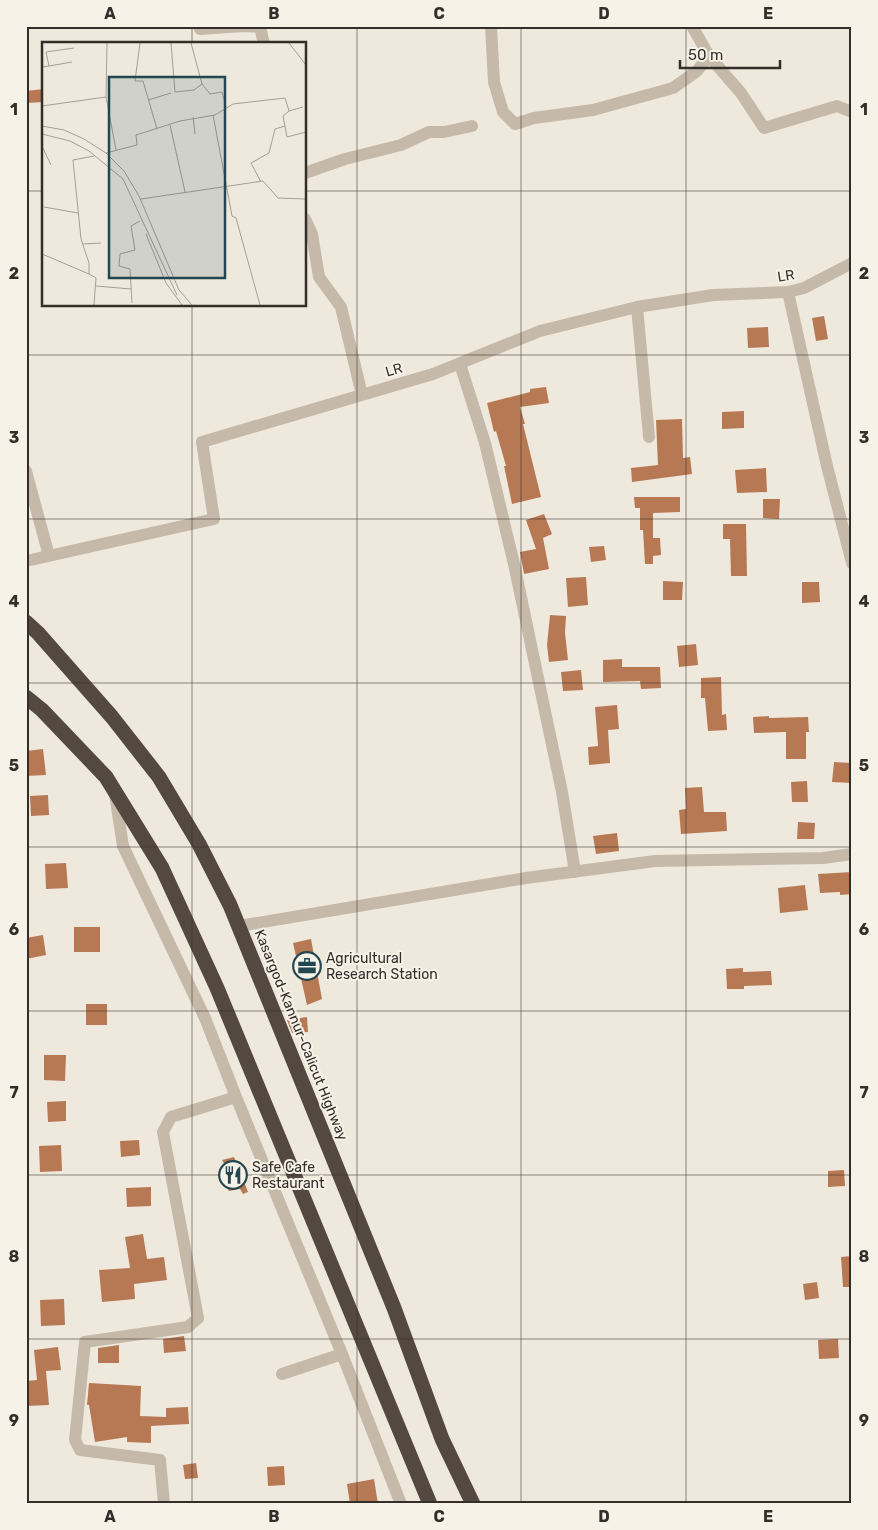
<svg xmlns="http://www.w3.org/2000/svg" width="878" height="1530" font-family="Rubik,sans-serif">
  <rect width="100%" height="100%" fill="#efe9dd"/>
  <path fill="#b77953" d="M44,89V102L26,103V91Z
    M824,316L828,339L816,341L812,318Z
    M768,327L769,347L748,348L747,328Z
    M546,387L549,403L520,407L525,424H523L541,497L512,504L504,466H506L496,431L494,432L487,403L530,392V389Z
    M744,411V428L722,429V412Z
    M682,419L683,458L690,457L692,474L632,482L631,468L658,465L656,420Z
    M766,468L767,492L737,493L735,470Z
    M634,497H680V512L653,513V538H660L661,555L653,556V564H645L643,530H640V508H635Z
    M763,499H780L779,519L763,518Z
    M544,514L552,534L543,538L549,569L524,574L520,552L536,549L526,520Z
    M723,524H746L747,576H731L730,539H723Z
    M604,546L606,560L591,562L589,547Z
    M586,577L588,605L568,607L566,578Z
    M663,581L683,582L682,600H663Z
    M802,582H819L820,602L802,603Z
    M550,615L566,616L565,633L568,660L549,662L547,645Z
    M696,644L698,665L679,667L677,646Z
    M622,659V667H660L661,688L641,689L640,681L603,682V660Z
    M581,670L583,690L563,691L561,672Z
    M721,677L722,715L726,714L727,730L708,731L705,698H701V678Z
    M617,705L619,729L608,730L610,763L589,765L588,747L598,746L595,707Z
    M769,716V718L808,717L809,732H806V759H786V732L754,733L753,717Z
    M43,749L46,775L26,776V751Z
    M834,762L852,763V783L832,782Z
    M807,781L808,802H792L791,782Z
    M702,787L704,812H726L727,831L681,834L679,810L686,809L685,788Z
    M48,795L49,815L31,816L30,796Z
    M798,822L815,823L814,839H797Z
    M617,833L619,851L596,854L593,836Z
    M66,863L68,888L46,889L45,864Z
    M852,872V894L840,895V892L820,893L818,874Z
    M805,885L808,910L780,913L778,888Z
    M74,927H100V952H74Z
    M43,935L46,955L26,959V938Z
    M311,939L322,999L307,1005L293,943Z
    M743,968V972L771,971L772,985L744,986V989H727L726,969Z
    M86,1004H107V1025H86Z
    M307,1017L308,1032L292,1033L287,1020Z
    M44,1055H66L65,1081L44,1080Z
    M66,1101V1121L48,1122L47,1102Z
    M139,1140L140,1155L121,1157L120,1141Z
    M61,1145L62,1171L40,1172L39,1146Z
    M234,1157L248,1192L243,1194L240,1189L229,1191L220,1179L229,1172L222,1160Z
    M844,1170L845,1186L828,1187V1171Z
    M151,1187V1206L127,1207L126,1188Z
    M143,1234L147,1259L164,1257L167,1280L134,1284L135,1299L102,1302L99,1270L130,1268L125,1237Z
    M852,1256V1287H843L841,1257Z
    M817,1282L819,1298L805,1300L803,1284Z
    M64,1299L65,1325L41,1326L40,1300Z
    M184,1336L186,1351L164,1353L163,1339Z
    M838,1339L839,1358L819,1359L818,1340Z
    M119,1345V1363H98V1348Z
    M58,1347L61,1370L46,1371L49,1405L26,1406V1381L37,1380L34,1350Z
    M89,1383L141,1386L140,1416L166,1417V1408L188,1407L189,1424L151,1426V1443L127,1442V1437L95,1442L89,1405H87Z
    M196,1463L198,1478L185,1479L183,1465Z
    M284,1466L285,1485L268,1486L267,1467Z
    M374,1479L378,1504H350L347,1484Z"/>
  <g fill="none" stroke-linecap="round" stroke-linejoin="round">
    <path stroke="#c5baaa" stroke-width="12" d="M200,26V29L243,26L260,27L264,44
      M491,26L494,82L503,112L515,124L534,118L593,110L673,88L697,71L709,56
      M692,26L709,56L741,93L764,128L837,106L852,112
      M305,173L345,159L401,145L429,132H444L472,126
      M305,219L312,234L319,277L341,307L362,395
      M788,292L827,466L852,563
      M637,307L649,437
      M460,364L485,443L514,564L562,792L575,872
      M26,471L49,556
      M26,561L214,519L202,442L433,374L540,331L637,307L713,295L788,292L804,288L852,263
      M115,794L123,846L205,1018L236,1097L342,1354L401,1504
      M239,926L526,878L655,861L823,858L852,854
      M282,1374L342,1354
      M164,1504L160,1460L80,1450L75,1440L85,1342L188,1327L198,1318L163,1132L171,1117L236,1097"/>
    <path stroke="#544941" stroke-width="15" d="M26,622L38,633L112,717L159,777L199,844L230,905L394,1308L442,1439L473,1504
      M26,697L42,710L106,777L162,868L217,988L430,1504"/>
  </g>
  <path fill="none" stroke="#342e29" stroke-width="1" stroke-opacity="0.55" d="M192,26V44M357,26V1504M521,26V1504M686,26V1504M26,191H44M305,191H852M192,305V1504M26,355H852M26,519H852M26,683H852M26,847H852M26,1011H852M26,1175H852M26,1339H852"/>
  <defs>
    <symbol id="office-ring" viewBox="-11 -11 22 22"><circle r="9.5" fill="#f7f2e8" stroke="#234750" stroke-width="1.5"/><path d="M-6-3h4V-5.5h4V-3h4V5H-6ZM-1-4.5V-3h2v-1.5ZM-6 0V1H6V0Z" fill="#234750"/></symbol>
    <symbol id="restaurant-ring" viewBox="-11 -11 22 22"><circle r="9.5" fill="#f7f2e8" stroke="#234750" stroke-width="1.5"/><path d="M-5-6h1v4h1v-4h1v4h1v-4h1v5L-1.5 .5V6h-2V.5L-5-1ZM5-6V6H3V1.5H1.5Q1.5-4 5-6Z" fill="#234750"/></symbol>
  </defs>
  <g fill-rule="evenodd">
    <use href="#office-ring" x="291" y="950" width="32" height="32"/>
    <use href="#restaurant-ring" x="217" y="1159" width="32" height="32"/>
  </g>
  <g text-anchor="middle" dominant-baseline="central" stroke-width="4" stroke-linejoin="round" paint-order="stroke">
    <g font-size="14" fill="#342e29" stroke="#f7f2e8">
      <text transform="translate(786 276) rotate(-9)">LR</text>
      <text transform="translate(394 370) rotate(-16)">LR</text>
      <text transform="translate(301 1035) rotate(68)">Kasargod-Kannur-Calicut Highway</text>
    </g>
    <g font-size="14" fill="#342e29" stroke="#f7f2e8" text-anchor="start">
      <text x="326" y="958">Agricultural<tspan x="326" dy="16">Research Station</tspan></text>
      <text x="252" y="1167">Safe Cafe<tspan x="252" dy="16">Restaurant</tspan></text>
    </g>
  </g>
  <g transform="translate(42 42)">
    <rect width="264" height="264" fill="#efe9dd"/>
    <path fill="none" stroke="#a49e95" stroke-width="1" d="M65,1L64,55L74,108M98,1L93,39H101L115,87M129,1L133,50L152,48L160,42M149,1L160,42L168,52L180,50L184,65M247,1L264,23M7,24L30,20M0,25L7,24L4,10L32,6M106,58L129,51M0,64L64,55M247,69L241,74L245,95L264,90M171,73L190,174L194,176L218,263M151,75L153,92M128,83L143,150M0,84L22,88L42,97L64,111L82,129L97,154L137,248L150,263M0,92L28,99L47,109L81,137L135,253M0,104L9,123M64,111L95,103L94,93L138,79L173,73L191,62L243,56L247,69L261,65M219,140L209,121L227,111L233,87L243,84M99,157L221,139L236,156L264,157M2,165L36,171M104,192L124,241L140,263M41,202L59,201M0,212L47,232M54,244L89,247M90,261L88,227L77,224L78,212L93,208L89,184L98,179M52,263L54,236L47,232V221L39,197L31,118L52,114"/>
    <path fill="#234750" fill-opacity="0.15" stroke="#234750" stroke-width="2.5" d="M67,35H183V236H67Z"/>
    <rect width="264" height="264" fill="none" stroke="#342e29" stroke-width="2.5"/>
  </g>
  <rect width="878" height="1530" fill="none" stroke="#f7f2e8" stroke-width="55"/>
  <path d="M680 60v8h100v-8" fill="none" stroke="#342e29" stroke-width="2.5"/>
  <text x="688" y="60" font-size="15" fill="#342e29" stroke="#f7f2e8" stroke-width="4" paint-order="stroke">50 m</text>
  <rect x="28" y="28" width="822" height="1474" fill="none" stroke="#342e29" stroke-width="2"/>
  <g font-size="16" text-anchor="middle" font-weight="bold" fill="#342e29">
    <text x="110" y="19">A</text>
    <text x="274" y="19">B</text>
    <text x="439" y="19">C</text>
    <text x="604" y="19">D</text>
    <text x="768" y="19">E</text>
    <text x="14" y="115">1</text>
    <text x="864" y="115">1</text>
    <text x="14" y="279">2</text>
    <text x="864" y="279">2</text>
    <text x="14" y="443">3</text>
    <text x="864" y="443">3</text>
    <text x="14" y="607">4</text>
    <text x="864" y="607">4</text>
    <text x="14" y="771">5</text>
    <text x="864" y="771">5</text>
    <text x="14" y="935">6</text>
    <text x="864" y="935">6</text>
    <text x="14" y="1098">7</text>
    <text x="864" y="1098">7</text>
    <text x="14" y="1262">8</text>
    <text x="864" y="1262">8</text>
    <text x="14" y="1426">9</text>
    <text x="864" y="1426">9</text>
    <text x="110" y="1522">A</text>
    <text x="274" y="1522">B</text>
    <text x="439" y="1522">C</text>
    <text x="604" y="1522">D</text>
    <text x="768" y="1522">E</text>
  </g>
</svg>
